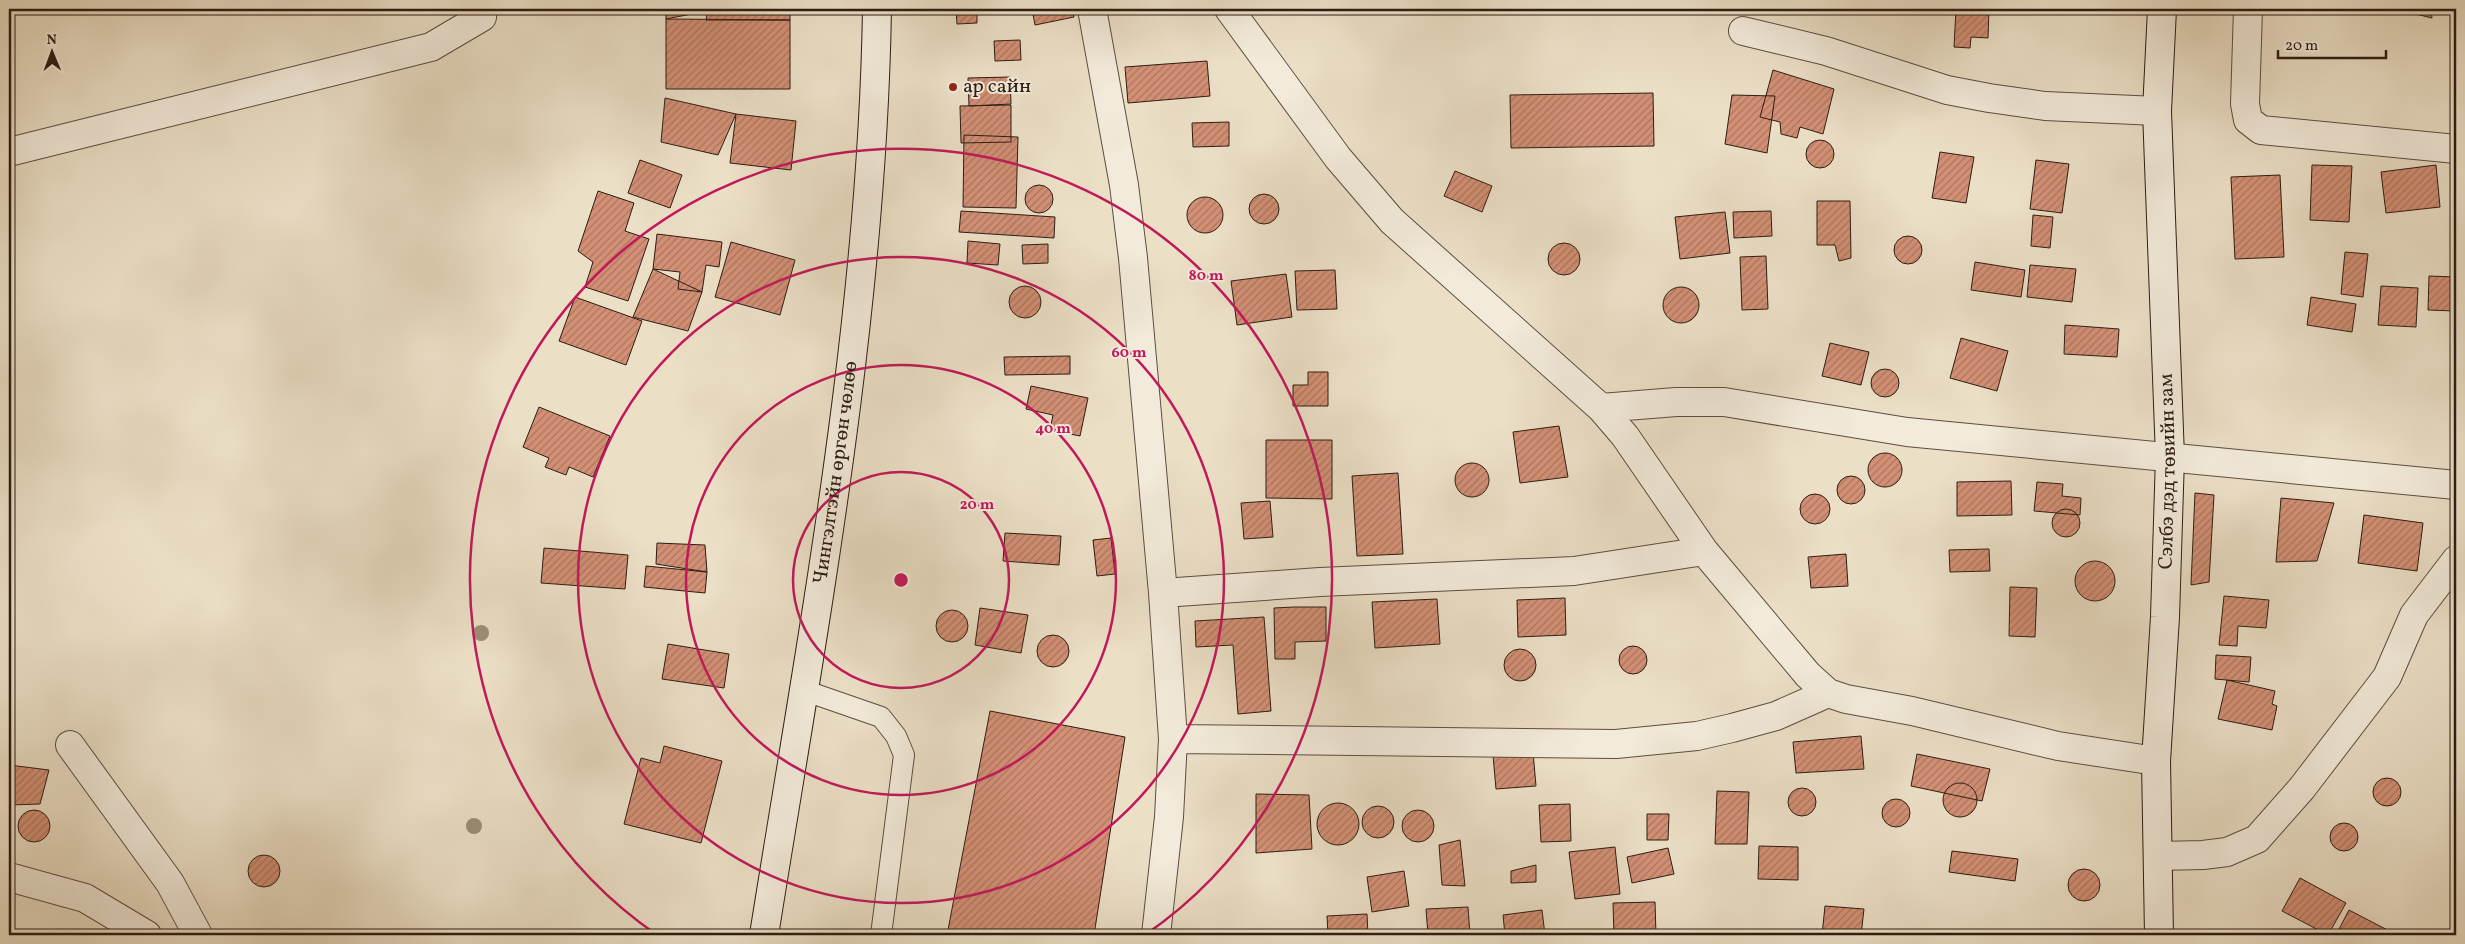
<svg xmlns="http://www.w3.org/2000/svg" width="2465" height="944" font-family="Vollkorn,serif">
  <defs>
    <pattern id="building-hatch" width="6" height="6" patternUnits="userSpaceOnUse" patternTransform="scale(1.25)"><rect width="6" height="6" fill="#d39075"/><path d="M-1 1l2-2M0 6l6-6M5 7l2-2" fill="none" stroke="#ac755f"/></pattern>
  </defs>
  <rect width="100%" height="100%" fill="#ebdfc6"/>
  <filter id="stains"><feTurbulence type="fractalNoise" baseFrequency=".004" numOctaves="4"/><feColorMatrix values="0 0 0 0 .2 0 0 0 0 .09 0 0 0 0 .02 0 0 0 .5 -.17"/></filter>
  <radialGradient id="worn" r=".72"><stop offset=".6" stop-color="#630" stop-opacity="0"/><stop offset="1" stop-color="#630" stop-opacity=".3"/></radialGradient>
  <path fill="url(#building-hatch)" stroke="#2d1c13" d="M666,9H702V12L666,19Z
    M708,9H790V20H706Z
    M956,9H977V23L957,24Z
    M1032,9H1072L1074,17L1035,25Z
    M1956,9H1989L1988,38L1971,37L1970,48L1954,47Z
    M2399,9H2431L2432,18L2399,10Z
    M666,19L790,20V89H666Z
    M1020,40L1021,60L995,61L994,41Z
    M1207,61L1210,96L1128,103L1125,67Z
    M1773,70L1834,89L1823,134L1800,127L1797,138L1781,134L1780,122L1760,117Z
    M1010,77L1011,104L969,106L968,78Z
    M1653,93L1654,146L1511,148L1510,95Z
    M1732,95L1775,96L1767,153L1725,144Z
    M665,98L736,114L718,155L661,142Z
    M1011,105V142L961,143L960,106Z
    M736,114L796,121L791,170L730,163Z
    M1229,122V146L1193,147L1192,123Z
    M964,135L1018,137L1016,208L963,207Z
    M1806 154a14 14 0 1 1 28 0a14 14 0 1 1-28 0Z
    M1940,152L1974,157L1966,203L1932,198Z
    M640,160L682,175L670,208L628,193Z
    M2036,160L2069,164L2062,213L2030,209Z
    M2312,165L2352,166L2349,222L2310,220Z
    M2436,165L2440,207L2386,213L2381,172Z
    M1455,171L1492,186L1482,212L1444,196Z
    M2280,175L2284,257L2235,259L2231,177Z
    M1025 199a14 14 0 1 1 28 0a14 14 0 1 1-28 0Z
    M598,191L634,203L625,231L649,239L628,301L585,287L593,262L578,251Z
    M1249 209a15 15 0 1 1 30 0a15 15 0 1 1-30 0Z
    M1187 215a18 18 0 1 1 36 0a18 18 0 1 1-36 0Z
    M1817,201H1850L1851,258L1839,261L1835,245H1817Z
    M961,211L1055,217L1054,238L959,232Z
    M1771,211L1772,236L1734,238L1733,212Z
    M1725,212L1730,253L1680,259L1675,217Z
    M2033,215L2053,217L2050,248L2031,246Z
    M657,234L722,242L719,267L706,265L702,292L678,289L680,272L653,269Z
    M1894 250a14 14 0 1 1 28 0a14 14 0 1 1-28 0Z
    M968,241L1000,244L998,265L967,263Z
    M731,242L795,260L780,315L715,297Z
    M1548 259a16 16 0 1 1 32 0a16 16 0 1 1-32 0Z
    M1048,244V263L1023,264L1022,245Z
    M2345,252L2368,254L2363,297L2341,294Z
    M1766,256L1768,309L1742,310L1740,257Z
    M1975,262L2025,270L2021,297L1971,290Z
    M2030,265L2076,269L2072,302L2027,297Z
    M653,269L702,292L688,331L633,317Z
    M1335,270L1337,309L1297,310L1295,271Z
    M1286,274L1292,317L1237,325L1231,281Z
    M2429,276L2456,277V311L2428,310Z
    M2381,286L2418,288L2416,327L2378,325Z
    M1009 302a16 16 0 1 1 32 0a16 16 0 1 1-32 0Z
    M1663 305a18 18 0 1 1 36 0a18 18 0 1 1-36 0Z
    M575,297L642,321L626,365L559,341Z
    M2311,297L2356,304L2352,332L2307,325Z
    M2065,325L2119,329L2117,357L2064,354Z
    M1961,338L2008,351L1997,391L1950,378Z
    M1830,343L1869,352L1861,385L1822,376Z
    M1070,356V374L1005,375L1004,357Z
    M1871 383a14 14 0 1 1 28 0a14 14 0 1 1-28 0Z
    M1308,372H1328V406H1293V385H1308Z
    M1031,386L1088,398L1080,436L1050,430L1053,415L1026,409Z
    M539,407L610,436L593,477L569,467L566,475L545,467L549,458L523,447Z
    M1559,426L1568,477L1520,483L1513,432Z
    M1266,440H1332V499L1266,498Z
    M1868 470a17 17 0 1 1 34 0a17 17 0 1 1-34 0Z
    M1455 480a17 17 0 1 1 34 0a17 17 0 1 1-34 0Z
    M1398,473L1403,554L1357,556L1352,476Z
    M1837 490a14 14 0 1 1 28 0a14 14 0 1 1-28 0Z
    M2011,481L2012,515L1957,516V482Z
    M2037,482L2063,484L2062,496L2081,498L2080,515L2034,511Z
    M2195,493L2214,495L2209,582L2191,585Z
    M1800 509a15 15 0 1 1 30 0a15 15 0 1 1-30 0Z
    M2281,498L2334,503L2317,561L2276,562Z
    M1270,501L1273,537L1244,539L1241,503Z
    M2052 523a14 14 0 1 1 28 0a14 14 0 1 1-28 0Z
    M2364,515L2423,523L2417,571L2358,563Z
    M1005,533L1061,536L1059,565L1003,561Z
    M1111,538L1115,574L1097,576L1093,540Z
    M657,543L705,545L707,572L656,564Z
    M544,548L628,555L625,589L541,583Z
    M1989,549L1990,571L1950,572L1949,550Z
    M1846,554L1848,586L1811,588L1808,557Z
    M2075 581a20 20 0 1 1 40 0a20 20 0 1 1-40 0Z
    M646,566L707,572L705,593L644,587Z
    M2010,587L2037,588L2035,637L2009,636Z
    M2224,596L2269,600L2266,628L2238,626L2237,646L2219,645Z
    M1565,598L1566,635L1518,637L1517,600Z
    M1437,599L1440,644L1375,648L1372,602Z
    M1294,607H1326V641L1295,642V659H1275L1274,608Z
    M980,608L1028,615L1021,653L975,645Z
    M936 626a16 16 0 1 1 32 0a16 16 0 1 1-32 0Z
    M1264,617L1271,711L1238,714L1233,645L1196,647L1195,621Z
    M1037 651a16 16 0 1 1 32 0a16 16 0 1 1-32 0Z
    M668,644L729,654L724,688L662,679Z
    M1619 660a14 14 0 1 1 28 0a14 14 0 1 1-28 0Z
    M1504 665a16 16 0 1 1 32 0a16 16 0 1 1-32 0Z
    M2216,655L2251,657L2249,682L2215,679Z
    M2227,680L2275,691L2272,704L2277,706L2272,730L2218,719Z
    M990,711L1125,737L1094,935H947Z
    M1861,736L1864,769L1796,773L1793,742Z
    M664,746L722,761L701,843L624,824L641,758L660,763Z
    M1533,752L1536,786L1496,789L1493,755Z
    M1917,754L1990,769L1982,801L1911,786Z
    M9,765L49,770L40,804L9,805Z
    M2373 792a14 14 0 1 1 28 0a14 14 0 1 1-28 0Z
    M1943 800a17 17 0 1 1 34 0a17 17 0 1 1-34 0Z
    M1788 802a14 14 0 1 1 28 0a14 14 0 1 1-28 0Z
    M1717,791L1749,792L1747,844H1715Z
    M1256,794L1309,795L1312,849L1256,853Z
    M1882 813a14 14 0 1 1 28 0a14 14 0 1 1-28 0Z
    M1317 824a21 21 0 1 1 42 0a21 21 0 1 1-42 0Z
    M1570,804L1571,841L1541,842L1539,805Z
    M1362 822a16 16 0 1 1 32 0a16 16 0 1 1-32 0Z
    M1402 826a16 16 0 1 1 32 0a16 16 0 1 1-32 0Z
    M18 826a16 16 0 1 1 32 0a16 16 0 1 1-32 0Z
    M1647,814H1669L1668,840H1647Z
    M2330 837a14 14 0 1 1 28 0a14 14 0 1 1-28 0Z
    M1460,840L1465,886L1442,885L1439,845Z
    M1759,846L1798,847V880L1758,879Z
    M1615,847L1620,894L1575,899L1569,852Z
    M1668,848L1674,874L1632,883L1627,857Z
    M1952,851L2018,859L2015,881L1949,872Z
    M248 871a16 16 0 1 1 32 0a16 16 0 1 1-32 0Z
    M1536,865V882L1511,883V871Z
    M2068 885a16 16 0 1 1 32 0a16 16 0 1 1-32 0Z
    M1404,871L1409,906L1372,912L1367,877Z
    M2300,878L2346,903L2328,935L2282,911Z
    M1655,902L1656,935H1614L1613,903Z
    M1825,906L1864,909L1861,935H1822Z
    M1468,907L1470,935H1428L1426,909Z
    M1542,910L1545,935H1505L1503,915Z
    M2349,910L2397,935H2336Z
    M1367,914L1368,935H1328L1327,916Z"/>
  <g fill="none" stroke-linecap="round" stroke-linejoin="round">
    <defs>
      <path id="lane" d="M803,690L881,717L896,736L904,755L881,935"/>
      <path id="street" d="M1092,9L1124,185L1133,258L1163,593L1173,739L1169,817L1156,935
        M1229,9L1338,158L1392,221L1601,408L1625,436L1704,551L1808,675L1828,693L1846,699L1912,711L2058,746L2156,761
        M2248,9L2245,104L2248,120L2261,130L2456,149
        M1743,31L1826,51L1947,90L1989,98L2045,106L2157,111
        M9,152L431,47L482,17L483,9
        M1601,408L1676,402H1724L1907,432L2456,485
        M1163,593L1320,582L1574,571L1704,551
        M1173,739L1616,744L1697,736L1732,728L1776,716L1828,693
        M70,745L170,883L198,935
        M2158,856L2203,855L2227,852L2257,839L2302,788L2387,677L2414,615L2456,560
        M9,877L85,898L147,935"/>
      <g id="secondary">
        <path id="s1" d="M764,935C813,628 872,320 877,9"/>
        <path id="s2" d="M2159,935L2156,761L2165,617L2170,457L2157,111L2162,9"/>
      </g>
    </defs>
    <use href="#lane" stroke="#5c4d40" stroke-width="22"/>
    <use href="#street" stroke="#5c4d40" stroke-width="30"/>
    <use href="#secondary" stroke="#2d1c13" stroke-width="30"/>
    <use href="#lane" stroke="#f2eada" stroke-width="20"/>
    <use href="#street" stroke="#f2eada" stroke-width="28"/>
    <use href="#secondary" stroke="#f2eada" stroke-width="28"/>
  </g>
  <g fill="#9b8f78">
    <circle cx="481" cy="633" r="8"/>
    <circle cx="474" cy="826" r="8"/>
  </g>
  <g fill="none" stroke="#c2185b" stroke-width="2.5">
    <circle cx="901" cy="580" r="108"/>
    <circle cx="901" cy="580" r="215"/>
    <circle cx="901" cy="580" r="323"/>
    <path d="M657 935A431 431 0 1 1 1145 935"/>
  </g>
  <circle fill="#8f2418" stroke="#f2eada" stroke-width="2" cx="953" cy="87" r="5"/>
  <g text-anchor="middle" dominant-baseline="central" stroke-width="4" stroke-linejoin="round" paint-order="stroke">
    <g font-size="20" fill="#2d1c13" stroke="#f2eada" text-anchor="start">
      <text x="963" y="87">ар сайн</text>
    </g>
    <g font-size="20" fill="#2d1c13" stroke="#f2eada">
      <text stroke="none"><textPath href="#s2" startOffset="464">Сэлбэ дэд төвийн зам</textPath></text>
      <text stroke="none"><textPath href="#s1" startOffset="468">Чингэлтэйн өргөн чөлөө</textPath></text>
    </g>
  </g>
  <circle cx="901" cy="580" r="8" fill="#c2185b" stroke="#f2eada" stroke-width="2.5"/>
  <g font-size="15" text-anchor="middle" font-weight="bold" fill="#c2185b" stroke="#f2eada" stroke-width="4" stroke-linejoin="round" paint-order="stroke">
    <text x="1206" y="280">80 m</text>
    <text x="1129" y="357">60 m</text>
    <text x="1053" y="433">40 m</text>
    <text x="977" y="509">20 m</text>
  </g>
  <rect width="2465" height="944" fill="none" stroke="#ebdfc6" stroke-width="30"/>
  <rect x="10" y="10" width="2445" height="924" fill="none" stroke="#2d1c13" stroke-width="2.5"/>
  <rect x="15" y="15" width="2435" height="914" fill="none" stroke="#2d1c13"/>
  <g transform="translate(52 52) rotate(359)" stroke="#f2eada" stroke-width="4" paint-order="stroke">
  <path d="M0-4L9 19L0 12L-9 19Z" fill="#2d1c13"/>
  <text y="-8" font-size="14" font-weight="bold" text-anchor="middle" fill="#2d1c13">N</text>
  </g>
  <path d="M2278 50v8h108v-8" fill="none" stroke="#2d1c13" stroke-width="2.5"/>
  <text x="2285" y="50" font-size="15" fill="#2d1c13" stroke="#f2eada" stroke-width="4" paint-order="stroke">20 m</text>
  <rect width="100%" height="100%" filter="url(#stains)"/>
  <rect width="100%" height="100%" fill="url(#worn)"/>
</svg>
